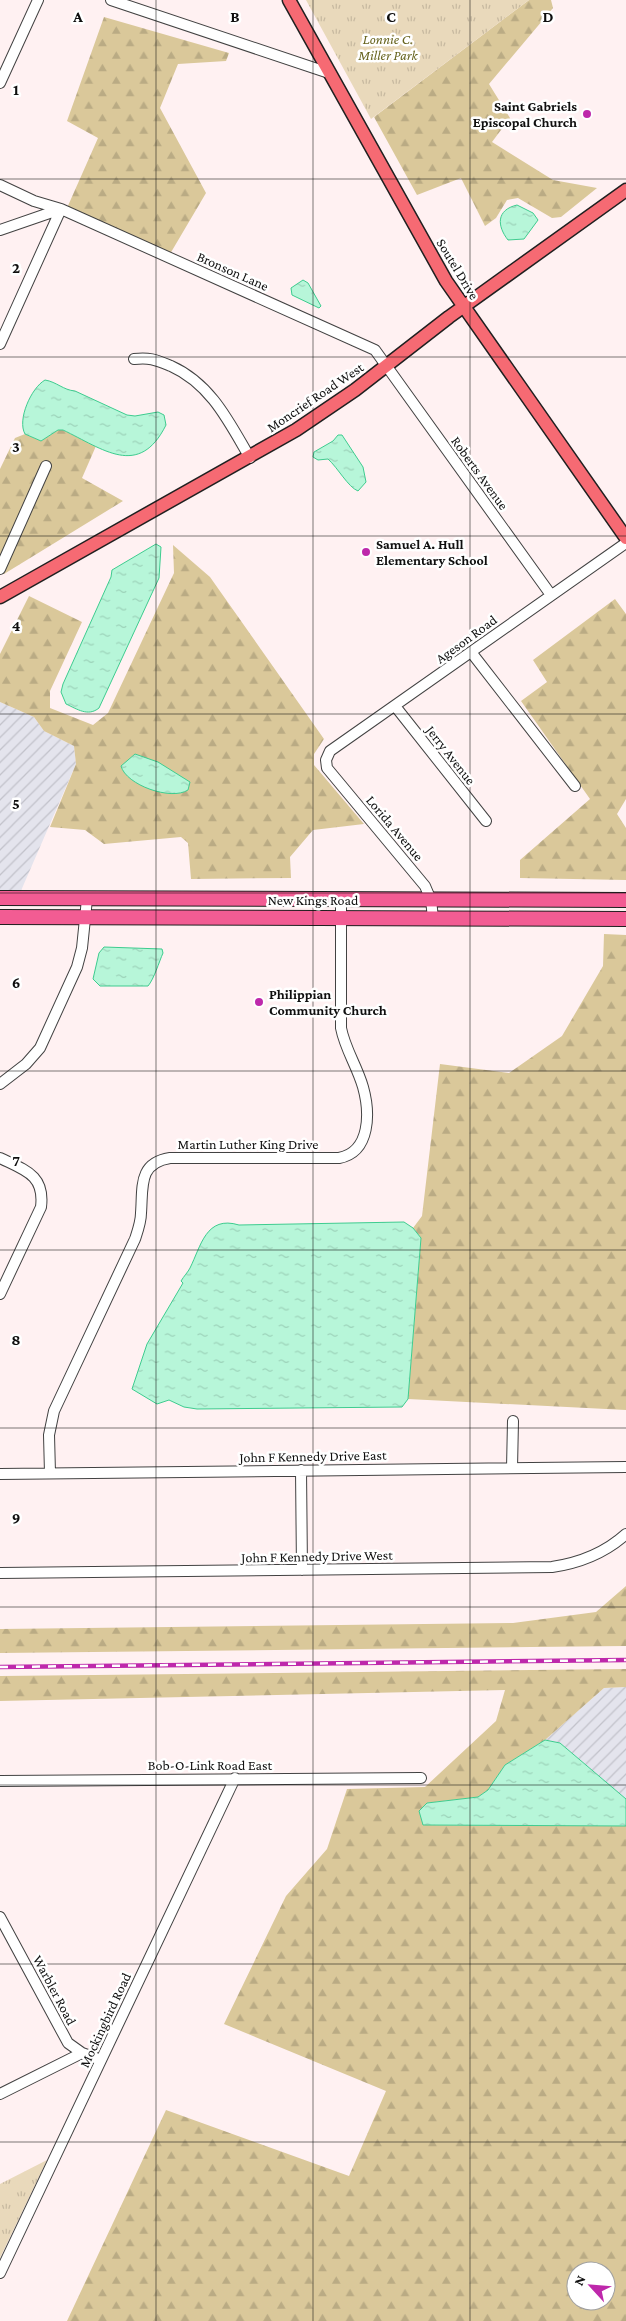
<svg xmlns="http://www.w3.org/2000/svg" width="626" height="2321" font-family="'Crimson Pro',serif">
  <defs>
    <pattern id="industrial-furrows" width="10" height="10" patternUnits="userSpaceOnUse" patternTransform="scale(1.25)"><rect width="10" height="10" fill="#e4e4ed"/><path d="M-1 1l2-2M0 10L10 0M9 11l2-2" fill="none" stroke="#c2c2ca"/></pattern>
    <pattern id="forest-firs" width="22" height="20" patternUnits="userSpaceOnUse" patternTransform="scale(1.25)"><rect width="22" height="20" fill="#dac89a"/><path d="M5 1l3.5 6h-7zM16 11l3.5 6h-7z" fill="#baab84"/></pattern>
    <pattern id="park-tufts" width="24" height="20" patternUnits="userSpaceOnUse" patternTransform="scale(1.25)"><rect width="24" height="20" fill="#e9d9bb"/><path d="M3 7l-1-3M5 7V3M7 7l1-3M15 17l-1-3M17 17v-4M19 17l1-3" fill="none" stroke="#c7b9a0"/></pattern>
    <pattern id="water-ripples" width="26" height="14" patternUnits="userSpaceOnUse" patternTransform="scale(1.25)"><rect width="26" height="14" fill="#b7f6d9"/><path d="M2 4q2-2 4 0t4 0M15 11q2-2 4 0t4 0" fill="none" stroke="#9cd2b9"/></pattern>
  </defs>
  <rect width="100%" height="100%" fill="#fff1f2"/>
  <path fill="url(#industrial-furrows)" d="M0,702L34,717L44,731L74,746L76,764L20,893H0Z
    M626,1687V1799L560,1743L545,1740L604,1688Z"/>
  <path fill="url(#forest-firs)" fill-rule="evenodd" d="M529,0H551L553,8L489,84L510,118L492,142L553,180L597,188L561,217L552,218L518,198L507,200L496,218L485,226L461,178L417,195L374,117Z
    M104,17L229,53L226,61L178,64L160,108L206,193L170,254L67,208L98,138L67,121Z
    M58,430H63L96,446L82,478L123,501L4,574L0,572V469L15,438L25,434L41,441Z
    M173,545L210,577L324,739L314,754V765L364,824L313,830L290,857L291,878L191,879L188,843L181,837L104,844L85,830L50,827L76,764L74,746L44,731L34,717L0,702V654L29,596L82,622L50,691V708L93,725L108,713L174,573Z
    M615,599L626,614V799L617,814L626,828V880L520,878V860L590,799L521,701L547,682L533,660Z
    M604,934L626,935V1410L408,1399L421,1238L413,1228L422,1216L440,1064L509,1073L562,1036L603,966Z
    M626,1586V1646L0,1653V1629L513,1623L596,1612Z
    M626,1669V1687L604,1688L545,1740L505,1765L488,1790L478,1797L427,1803L423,1825L626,1826V2321H67L166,2110L349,2176L386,2091L224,2024L286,1896L327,1849L347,1789L425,1787L496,1721L505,1690L0,1701V1676ZM576,2271H606V2301H576Z"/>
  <path fill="url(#park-tufts)" d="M306,0H529L371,119Z
    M47,2160L0,2258V2184Z"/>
  <path fill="url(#water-ripples)" stroke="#3ecc8f" d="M517,205L533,213L538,220L524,239L508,240C497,226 496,210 517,205Z
    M303,280L308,283L321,306L319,308L292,295L291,288Z
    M45,380C57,382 63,390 75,391L127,415L135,416L158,412L164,415L166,425C139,479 103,449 63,430H58L41,441L25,434C17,420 31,388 45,380Z
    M338,435H342L363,467L366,482L358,491C348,487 338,468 328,459L318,460L313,457L314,452L333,441Z
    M156,544L161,547L159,578L99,708C88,717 77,709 66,704L61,692L63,684L111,577L112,570Z
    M135,754L158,762L190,782L188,790C171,801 126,785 121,766Z
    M104,947L162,949L163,953C159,962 154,979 148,986H100L93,979L99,953Z
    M404,1222L413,1228L421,1238L408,1399L402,1407L197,1409L184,1407L169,1400L157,1404L132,1389L147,1344L183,1283L181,1281C184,1276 188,1272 190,1268C201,1246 206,1215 239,1225Z
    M545,1740L560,1743L626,1799V1826L423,1825L419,1811L427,1803L478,1797L488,1790L505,1765Z"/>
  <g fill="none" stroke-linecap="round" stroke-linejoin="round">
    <defs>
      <path id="minor" d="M111,0L329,73
        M0,83L38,0
        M0,185L34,201L61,209L375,350L551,595
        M0,230L61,209
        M0,344L61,209
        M134,359C150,357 156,360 171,366C211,384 229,422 250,458
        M0,569L46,466
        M471,652L575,786
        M395,706L486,821
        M433,918L431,900L425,886L327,768L326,760L330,751L626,543
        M0,1084L26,1064L40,1048L77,967L82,948L87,899
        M0,1158C25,1170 45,1175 41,1207L0,1294
        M512,1468L513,1421
        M301,1470L302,1570
        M50,1473L49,1435L54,1411L135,1239C138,1230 141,1222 141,1213C143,1187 138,1163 170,1158H339C371,1152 370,1112 363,1087C357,1066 345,1049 341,1028V900
        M0,1474L626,1467
        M0,1573L552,1567C579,1563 605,1553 626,1534
        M0,1781L421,1778
        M0,1917L68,2043L82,2053L101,2060
        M0,2094L82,2053
        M0,2273L235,1778"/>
      <path id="major" d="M289,0L446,281L626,538
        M0,597L296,430L355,390L449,317L626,190"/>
      <path id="highway" d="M0,898L626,900
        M0,917L626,919"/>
    </defs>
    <use href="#minor" stroke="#424242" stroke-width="12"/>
    <use href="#major" stroke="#202020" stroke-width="15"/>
    <use href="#highway" stroke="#202020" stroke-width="16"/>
    <use href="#minor" stroke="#fff" stroke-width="10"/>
    <use href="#major" stroke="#f66a73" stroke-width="12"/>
    <use href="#highway" stroke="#f25c93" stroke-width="14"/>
    <defs>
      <path id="rail" d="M0,1667L626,1660"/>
    </defs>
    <use href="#rail" stroke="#be28ab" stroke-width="4.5"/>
    <use href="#rail" stroke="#fff" stroke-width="2.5" stroke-dasharray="8" stroke-linecap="butt"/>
  </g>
  <path fill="none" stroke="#0f0f0f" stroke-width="1" stroke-opacity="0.55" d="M156,0V2321M313,0V2321M470,0V2321M0,179H626M0,357H626M0,536H626M0,714H626M0,893H626M0,1071H626M0,1250H626M0,1428H626M0,1607H626M0,1785H626M0,1964H626M0,2142H626"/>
  <g fill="#be28ab" stroke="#fff" stroke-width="2">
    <circle cx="587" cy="114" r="5"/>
    <circle cx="366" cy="552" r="5"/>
    <circle cx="259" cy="1002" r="5"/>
  </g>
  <g text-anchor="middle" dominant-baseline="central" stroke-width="5" stroke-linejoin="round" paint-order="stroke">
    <g font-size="14" font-style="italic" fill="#67641f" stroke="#fff">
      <text x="388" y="39">Lonnie C.<tspan x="388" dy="16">Miller Park</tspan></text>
    </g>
    <g font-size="14" font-weight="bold" fill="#0f0f0f" stroke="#fff" text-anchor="start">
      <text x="577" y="106" text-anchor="end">Saint Gabriels<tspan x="577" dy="16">Episcopal Church</tspan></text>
      <text x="376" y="544">Samuel A. Hull<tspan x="376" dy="16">Elementary School</tspan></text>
      <text x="269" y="994">Philippian<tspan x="269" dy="16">Community Church</tspan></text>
    </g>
    <g font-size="14" fill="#0f0f0f" stroke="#fff">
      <text transform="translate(458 269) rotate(59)">Soutel Drive</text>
      <text transform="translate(233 271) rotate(24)">Bronson Lane</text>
      <text transform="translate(315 397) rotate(-34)">Moncrief Road West</text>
      <text transform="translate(480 473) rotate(54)">Roberts Avenue</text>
      <text transform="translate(466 639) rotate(-36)">Ageson Road</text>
      <text transform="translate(451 755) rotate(52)">Jerry Avenue</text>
      <text transform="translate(395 828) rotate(50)">Lorida Avenue</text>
      <text x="313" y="900">New Kings Road</text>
      <text x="248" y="1144">Martin Luther King Drive</text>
      <text transform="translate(313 1456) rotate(-1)">John F Kennedy Drive East</text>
      <text transform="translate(317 1556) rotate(-1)">John F Kennedy Drive West</text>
      <text x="210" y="1765">Bob-O-Link Road East</text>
      <text transform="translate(55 1990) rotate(62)">Warbler Road</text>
      <text transform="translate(105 2020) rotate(-65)">Mockingbird Road</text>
    </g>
  </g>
  <g font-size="16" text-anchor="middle" font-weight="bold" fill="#0f0f0f" stroke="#fff" stroke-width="5" stroke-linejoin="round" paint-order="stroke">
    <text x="78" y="22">A</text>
    <text x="235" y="22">B</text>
    <text x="391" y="22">C</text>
    <text x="548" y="22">D</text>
    <text x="16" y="95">1</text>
    <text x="16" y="273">2</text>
    <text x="16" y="452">3</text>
    <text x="16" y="631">4</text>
    <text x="16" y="809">5</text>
    <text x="16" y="988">6</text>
    <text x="16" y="1166">7</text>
    <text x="16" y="1345">8</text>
    <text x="16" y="1523">9</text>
  </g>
  <g transform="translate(591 2286) rotate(296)"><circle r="24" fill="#ffffff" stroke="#9f9f9f"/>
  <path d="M0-4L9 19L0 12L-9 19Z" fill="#be28ab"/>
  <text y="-8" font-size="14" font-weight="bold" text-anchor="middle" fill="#0f0f0f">N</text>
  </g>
</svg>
